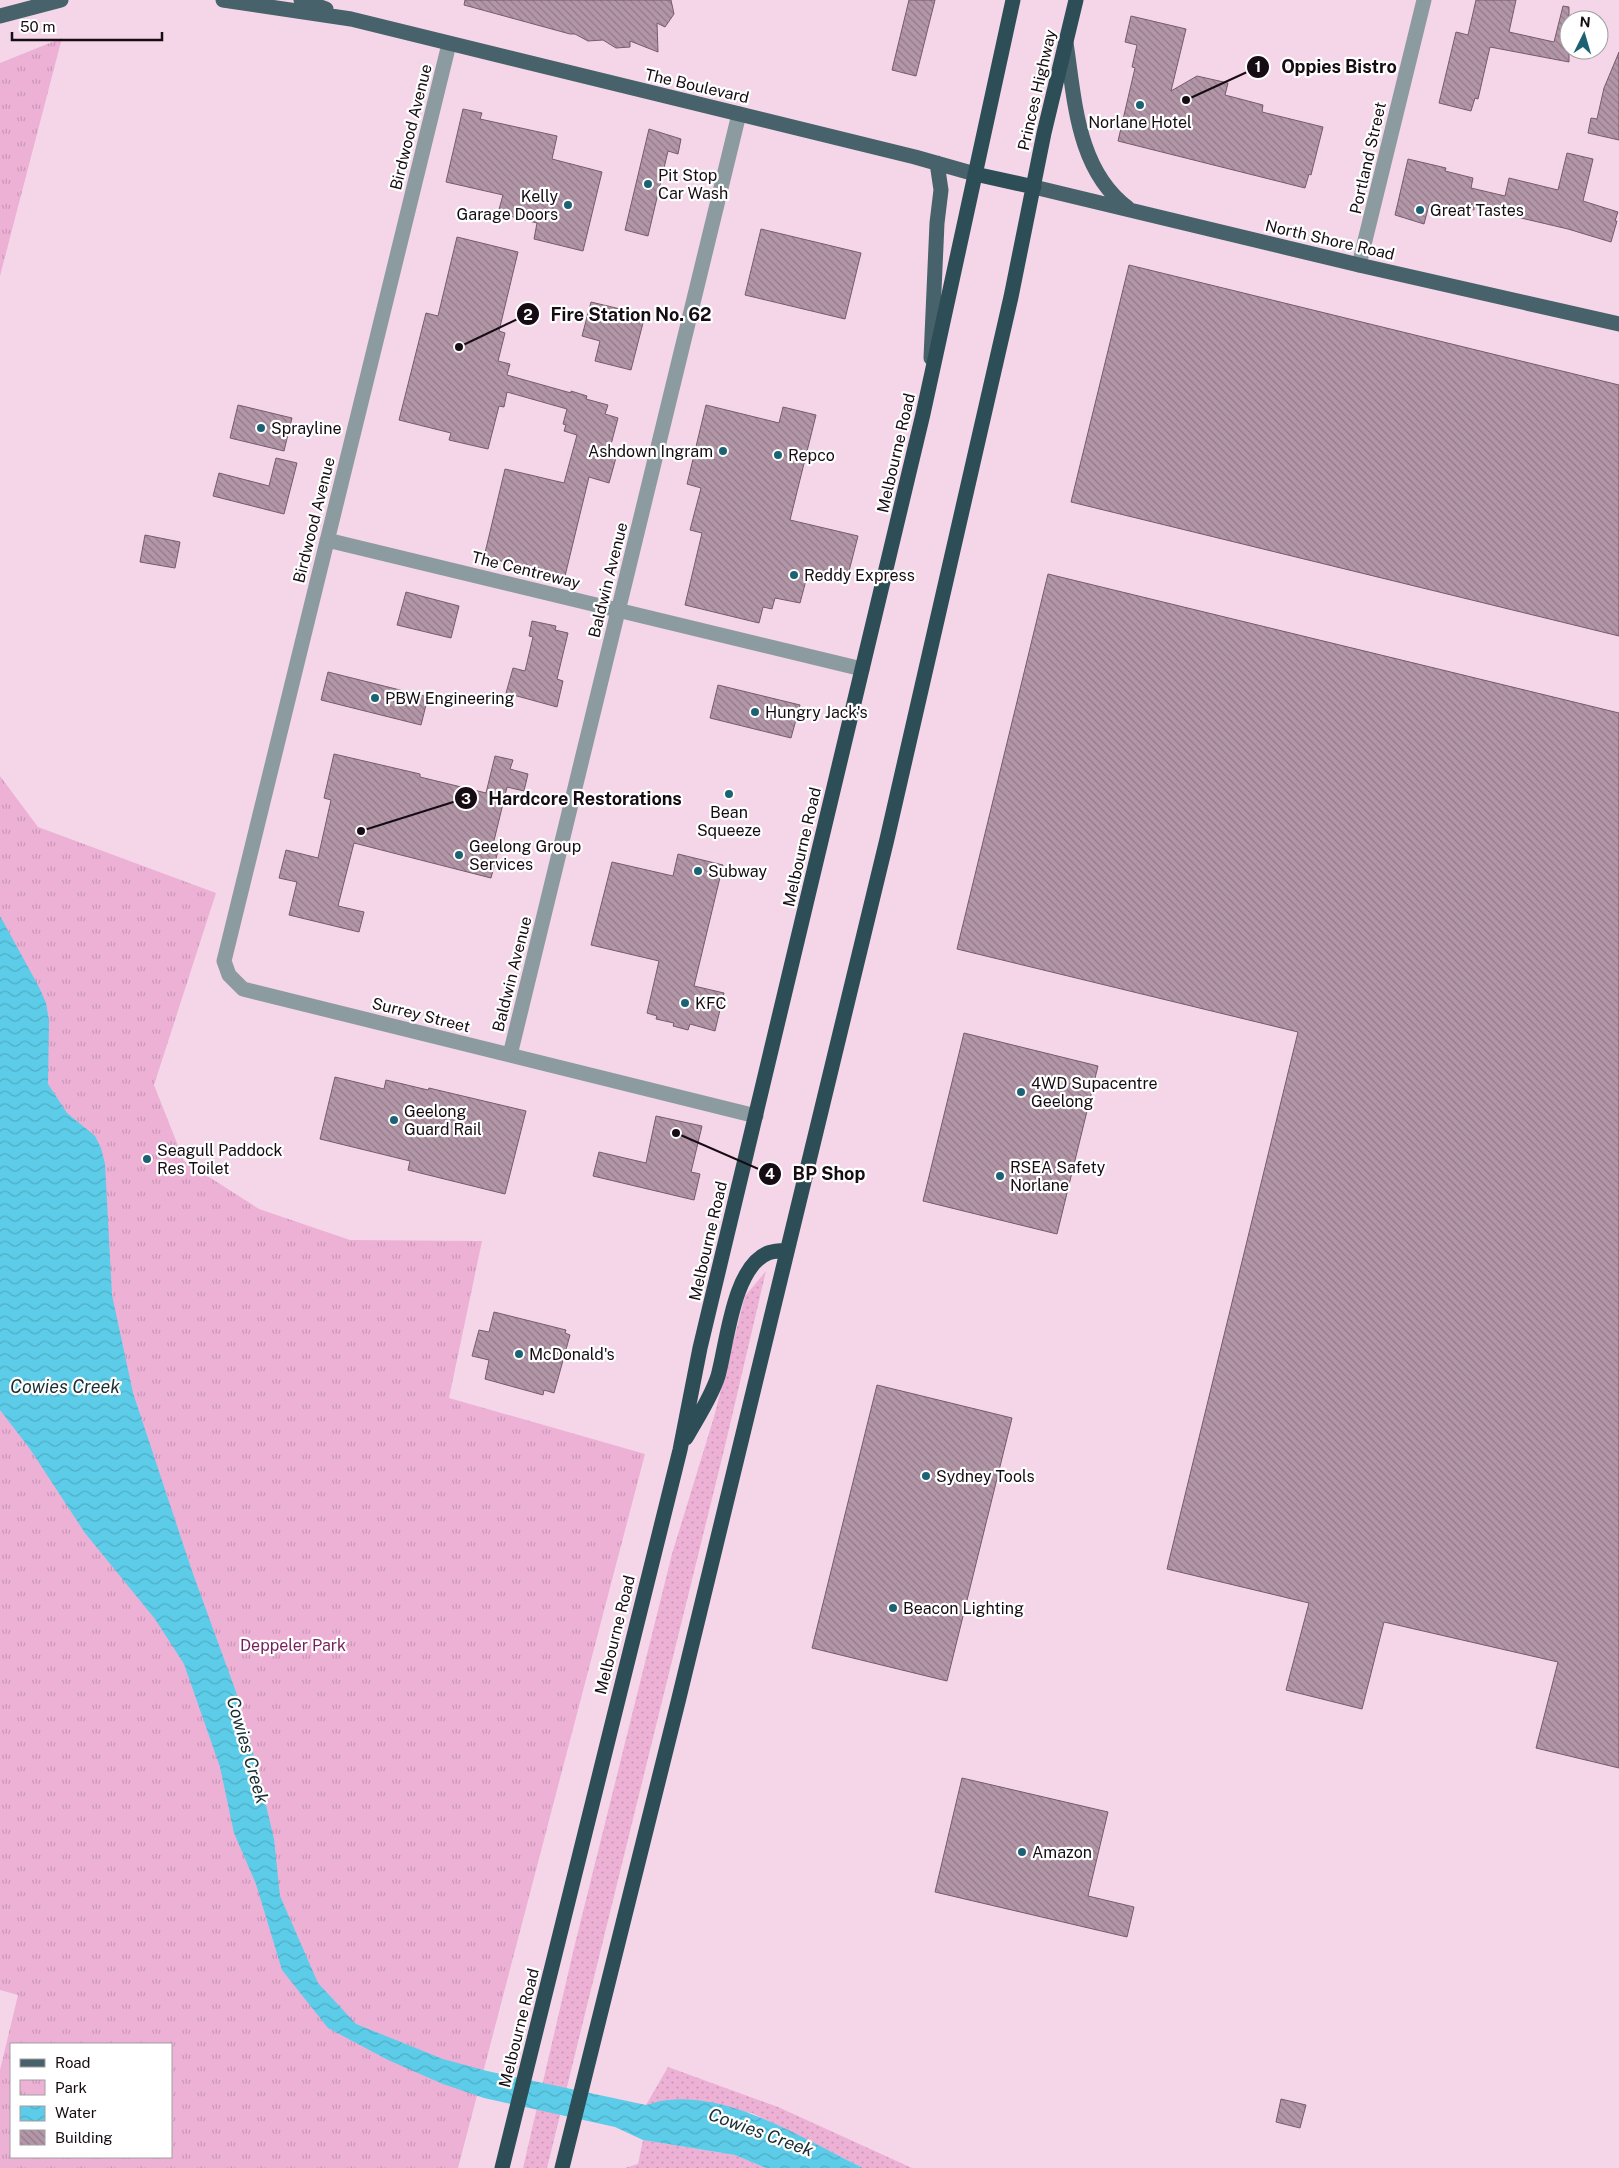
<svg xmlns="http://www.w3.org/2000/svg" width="1619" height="2168" font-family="'Public Sans',sans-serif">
  <defs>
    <pattern id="grass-dots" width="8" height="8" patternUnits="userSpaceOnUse" patternTransform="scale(1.25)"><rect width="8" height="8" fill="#edb1d6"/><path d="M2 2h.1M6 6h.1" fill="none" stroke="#ca97b7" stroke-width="1.8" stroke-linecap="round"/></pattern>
    <pattern id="park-tufts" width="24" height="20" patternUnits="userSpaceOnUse" patternTransform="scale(1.25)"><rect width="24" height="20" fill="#edb1d6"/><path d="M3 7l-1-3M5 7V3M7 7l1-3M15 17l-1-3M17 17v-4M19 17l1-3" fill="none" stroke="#ca97b7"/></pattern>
    <pattern id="water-waves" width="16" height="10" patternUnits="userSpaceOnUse" patternTransform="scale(1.25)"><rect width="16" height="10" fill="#5ccce8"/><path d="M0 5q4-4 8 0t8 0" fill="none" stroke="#4faec6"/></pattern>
    <pattern id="building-back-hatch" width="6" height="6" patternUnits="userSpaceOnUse" patternTransform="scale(1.25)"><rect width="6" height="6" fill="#b397a8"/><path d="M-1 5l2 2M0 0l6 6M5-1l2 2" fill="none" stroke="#917a88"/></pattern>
  </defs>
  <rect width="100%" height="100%" fill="#f4d6e8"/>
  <path fill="url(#grass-dots)" d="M766,1271L725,1446L547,2168H523L574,1948L672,1554L714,1417L745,1296Z
    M668,2067L778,2107L912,2168H863L752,2113L646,2105Z
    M643,2140L735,2155L766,2168H625L638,2164Z"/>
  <path fill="url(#park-tufts)" fill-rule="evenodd" d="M62,38L0,276V63Z
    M0,776L38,827L216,893L154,1085L184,1161L259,1209L350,1240L482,1241L449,1398L645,1454L458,2168H0V2070L18,1995L0,1990ZM11,2044H171V2157H11Z"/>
  <path fill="url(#water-waves)" d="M0,916L39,987L46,1003L49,1020L48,1084L67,1113L95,1136L101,1148L105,1164L112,1295L133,1393L192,1571L236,1692L257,1767L274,1839L280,1896L318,1983L356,2024L443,2059L487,2071L646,2105C654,2103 661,2100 669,2100C733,2093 807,2141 863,2168H766L735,2155L643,2140L615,2127L484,2098L443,2084L388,2060L328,2028L282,1970L256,1884L234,1833L220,1767L184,1664L155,1619L85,1533L30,1449L0,1410Z"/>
  <path fill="url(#building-back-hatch)" stroke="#755c6b" d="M465,0H671L674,14L665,27L657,23L658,52L630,41V47L616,48L603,40L588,41L575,34H570L464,5Z
    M909,0H935L916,76L892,70Z
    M1476,0H1516L1509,32L1554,42L1563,6L1569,7V62L1490,47L1478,99L1475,98L1471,111L1439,103L1456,32L1468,35Z
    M1131,16L1186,29L1171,91L1197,76L1228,83L1225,95L1263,105L1262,112L1323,127L1311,175L1309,174L1305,188L1118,141L1135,68L1132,67L1137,45L1125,42Z
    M1619,52V140L1588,133L1591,118L1597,119L1604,88Z
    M463,109L482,113L480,119L557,136L552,159L602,172L583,251L534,239L537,223L498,213L503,195L446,182Z
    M649,129L681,139L678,154L668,151L648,236L625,230Z
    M1567,153L1593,159L1583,201L1618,212L1615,221H1617L1611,242L1568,229L1474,207V210L1458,206L1457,211L1429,205L1424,224L1395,215L1408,159L1446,168L1445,171L1473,178L1471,188L1505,196L1509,178L1558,190Z
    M761,229L861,253L845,319L745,295Z
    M457,237L518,252L499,331L505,333L498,361L510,364L507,375L571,393V391L587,396L586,399L608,405L605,414L618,418L609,452L617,454L609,483L589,477L565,576L484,557L505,469L564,483L577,435L564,431L566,425L563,424L567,409L507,392L504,407L499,406L488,449L449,440L451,433L399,420L426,313L438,316Z
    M1129,265L1619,385V636L1071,502Z
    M591,302L645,315L631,370L595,361L600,341L582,336Z
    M238,405L292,418L284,451L230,438Z
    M706,405L779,423L783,407L816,415L790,520L858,536L847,579L809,569L800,603L775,598L772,609L763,607L759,623L685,605L702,533L690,530L701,488L687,484Z
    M276,458L297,463L284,514L213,496L219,473L269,486Z
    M145,535L180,542L175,568L140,562Z
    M1048,574L1619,713V1768L1536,1748L1558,1662L1384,1622L1362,1709L1286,1690L1309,1603L1167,1569L1298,1032L957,949Z
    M406,592L459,606L451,638L397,625Z
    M532,621L556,626L555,630L568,633L557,679L563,681L557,707L506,693L513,668L525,671L533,637L529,636Z
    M328,672L428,697L421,725L321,700Z
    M718,685L800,705L791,738L710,718Z
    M334,754L420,774V777L486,793L495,756L513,760L510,769L528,774L524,791L507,787L492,849L498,851L491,878L354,843L338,906L364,912L359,932L289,915L297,882L279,878L286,850L318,858L331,800L324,798Z
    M678,854L723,865L694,986L724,993L715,1031L690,1024L688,1030L673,1026L674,1023L656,1019L657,1016L647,1013L659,961L591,945L612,862L673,876Z
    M964,1033L1098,1066L1057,1234L923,1201Z
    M335,1077L384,1089L386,1080L428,1090L429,1088L526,1111L505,1194L408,1170L410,1161L320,1139Z
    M656,1116L702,1126L691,1172L700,1174L694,1200L593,1176L599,1152L646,1163Z
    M494,1312L566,1330L565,1333L570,1335L554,1393L544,1390L543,1395L485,1379L489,1360L472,1356L479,1330L489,1332Z
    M877,1385L1012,1418L947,1681L812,1648Z
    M962,1778L1108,1812L1088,1896L1134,1907L1127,1937L935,1892Z
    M1281,2099L1306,2105L1300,2128L1276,2122Z"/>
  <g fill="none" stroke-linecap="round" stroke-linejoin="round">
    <path stroke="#8c9ba0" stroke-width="15" d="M449,44L224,961L229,975L243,989L756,1116
      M1359,265L1424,0
      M327,540L862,669
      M510,1055L739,114"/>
    <path stroke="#47626a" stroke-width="15" d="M223,0L351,19L915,157L975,174
      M301,0L326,9
      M0,16L61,0
      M1066,43C1075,101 1077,170 1128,208
      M1034,187L1359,265L1619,324
      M931,358L937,223L941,190L937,163"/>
    <path stroke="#2e4e57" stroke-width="15" d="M975,174L1034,187
      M686,1438C697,1418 711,1398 718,1376C727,1344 733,1267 768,1253C773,1251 781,1251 787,1250
      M502,2168L680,1450L700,1348L923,414L1013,0
      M562,2168L678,1702L887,839L1011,297L1044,133L1076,0"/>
  </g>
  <g fill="#1c6273" stroke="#fff" stroke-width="2">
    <circle cx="1140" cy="105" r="5"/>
    <circle cx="648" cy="184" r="5"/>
    <circle cx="568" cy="205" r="5"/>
    <circle cx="1420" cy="210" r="5"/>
    <circle cx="261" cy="428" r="5"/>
    <circle cx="723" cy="451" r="5"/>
    <circle cx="778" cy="455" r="5"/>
    <circle cx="794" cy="575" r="5"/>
    <circle cx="375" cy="698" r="5"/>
    <circle cx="755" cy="712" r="5"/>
    <circle cx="729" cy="794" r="5"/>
    <circle cx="459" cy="855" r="5"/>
    <circle cx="698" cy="871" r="5"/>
    <circle cx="685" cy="1003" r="5"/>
    <circle cx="1021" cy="1092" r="5"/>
    <circle cx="394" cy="1120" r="5"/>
    <circle cx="147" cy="1159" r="5"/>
    <circle cx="1000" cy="1176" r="5"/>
    <circle cx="519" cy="1354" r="5"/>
    <circle cx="926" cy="1476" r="5"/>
    <circle cx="893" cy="1608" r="5"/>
    <circle cx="1022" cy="1852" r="5"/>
  </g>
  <g text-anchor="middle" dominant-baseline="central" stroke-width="4.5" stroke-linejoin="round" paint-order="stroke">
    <g font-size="16" fill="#160c13" stroke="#fff">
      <text transform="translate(697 86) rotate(13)">The Boulevard</text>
      <text transform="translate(1037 90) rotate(-77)">Princes Highway</text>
      <text transform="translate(411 127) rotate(-76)">Birdwood Avenue</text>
      <text transform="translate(1368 158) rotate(-77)">Portland Street</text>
      <text transform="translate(1330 240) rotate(13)">North Shore Road</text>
      <text transform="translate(896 453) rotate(-77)">Melbourne Road</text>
      <text transform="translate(314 520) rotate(-76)">Birdwood Avenue</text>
      <text transform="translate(526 570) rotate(14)">The Centreway</text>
      <text transform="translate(608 580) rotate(-76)">Baldwin Avenue</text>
      <text transform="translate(802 847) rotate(-77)">Melbourne Road</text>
      <text transform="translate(512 974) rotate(-76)">Baldwin Avenue</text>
      <text transform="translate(421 1015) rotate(14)">Surrey Street</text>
      <text transform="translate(708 1241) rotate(-77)">Melbourne Road</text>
      <text transform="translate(615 1635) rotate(-76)">Melbourne Road</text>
      <text transform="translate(519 2028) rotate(-76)">Melbourne Road</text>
    </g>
    <g font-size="16" fill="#160c13" stroke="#fff" text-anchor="start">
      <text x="1140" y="122" text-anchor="middle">Norlane Hotel</text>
      <text x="658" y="175">Pit Stop<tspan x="658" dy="18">Car Wash</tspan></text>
      <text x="558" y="196" text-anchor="end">Kelly<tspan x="558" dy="18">Garage Doors</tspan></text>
      <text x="1430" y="210">Great Tastes</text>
      <text x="271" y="428">Sprayline</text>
      <text x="713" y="451" text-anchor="end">Ashdown Ingram</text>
      <text x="788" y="455">Repco</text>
      <text x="804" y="575">Reddy Express</text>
      <text x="385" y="698">PBW Engineering</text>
      <text x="765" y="712">Hungry Jack's</text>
      <text x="729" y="812" text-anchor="middle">Bean<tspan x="729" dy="18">Squeeze</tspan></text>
      <text x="469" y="846">Geelong Group<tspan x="469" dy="18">Services</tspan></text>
      <text x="708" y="871">Subway</text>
      <text x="695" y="1003">KFC</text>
      <text x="1031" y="1083">4WD Supacentre<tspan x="1031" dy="18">Geelong</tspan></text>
      <text x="404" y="1111">Geelong<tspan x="404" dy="18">Guard Rail</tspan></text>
      <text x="157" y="1150">Seagull Paddock<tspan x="157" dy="18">Res Toilet</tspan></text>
      <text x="1010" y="1167">RSEA Safety<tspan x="1010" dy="18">Norlane</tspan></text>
      <text x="529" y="1354">McDonald's</text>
      <text x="936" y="1476">Sydney Tools</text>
      <text x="903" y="1608">Beacon Lighting</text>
      <text x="1032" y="1852">Amazon</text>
    </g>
    <g font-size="16" fill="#761f5d" stroke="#fff">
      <text x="293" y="1645">Deppeler Park</text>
    </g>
    <g font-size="18" font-style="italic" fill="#192e33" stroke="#fff">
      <text x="65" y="1386">Cowies Creek</text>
      <text transform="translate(248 1750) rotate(74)">Cowies Creek</text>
      <text transform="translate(761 2132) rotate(20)">Cowies Creek</text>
    </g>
  </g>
  <path fill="none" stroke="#160c13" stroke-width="2" d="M1186 100L1258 67M459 347L528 314M361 831L466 798M676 1133L770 1174"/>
  <g fill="#160c13" stroke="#fff" stroke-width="2">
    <circle cx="1186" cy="100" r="5"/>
    <circle cx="459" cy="347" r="5"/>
    <circle cx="361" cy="831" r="5"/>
    <circle cx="676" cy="1133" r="5"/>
    <circle cx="1258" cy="67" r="12"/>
    <circle cx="528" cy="314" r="12"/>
    <circle cx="466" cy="798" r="12"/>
    <circle cx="770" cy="1174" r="12"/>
  </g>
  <g font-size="15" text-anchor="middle" font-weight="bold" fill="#fff">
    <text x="1258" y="72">1</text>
    <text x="528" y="320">2</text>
    <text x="466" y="804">3</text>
    <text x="770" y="1179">4</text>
  </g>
  <g font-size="18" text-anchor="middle" font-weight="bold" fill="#160c13" stroke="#fff" stroke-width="4.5" stroke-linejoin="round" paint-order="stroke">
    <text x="1339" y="73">Oppies Bistro</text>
    <text x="631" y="321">Fire Station No. 62</text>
    <text x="585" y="805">Hardcore Restorations</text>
    <text x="829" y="1180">BP Shop</text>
  </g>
  <rect x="10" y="2043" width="162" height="115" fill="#ffffff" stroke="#a29ea1"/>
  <rect x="20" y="2059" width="25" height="8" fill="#47626a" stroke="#a29ea1"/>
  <text x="55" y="2068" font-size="15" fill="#160c13">Road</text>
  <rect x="20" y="2080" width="25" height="15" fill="url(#park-tufts)" stroke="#a29ea1"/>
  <text x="55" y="2093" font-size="15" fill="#160c13">Park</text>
  <rect x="20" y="2106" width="25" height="15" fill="url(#water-waves)" stroke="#a29ea1"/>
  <text x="55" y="2118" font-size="15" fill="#160c13">Water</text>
  <rect x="20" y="2130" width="25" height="15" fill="url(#building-back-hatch)" stroke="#a29ea1"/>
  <text x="55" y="2143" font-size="15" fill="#160c13">Building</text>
  <g transform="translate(1584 35) rotate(5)"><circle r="24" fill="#ffffff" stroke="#a29ea1"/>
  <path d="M0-4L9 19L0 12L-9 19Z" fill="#1c6273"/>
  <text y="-8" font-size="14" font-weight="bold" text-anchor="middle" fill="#160c13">N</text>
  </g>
  <path d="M12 32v8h150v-8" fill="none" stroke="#160c13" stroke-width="2.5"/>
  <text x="20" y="32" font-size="15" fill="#160c13" stroke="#ffffff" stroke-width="4" paint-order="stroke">50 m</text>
</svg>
